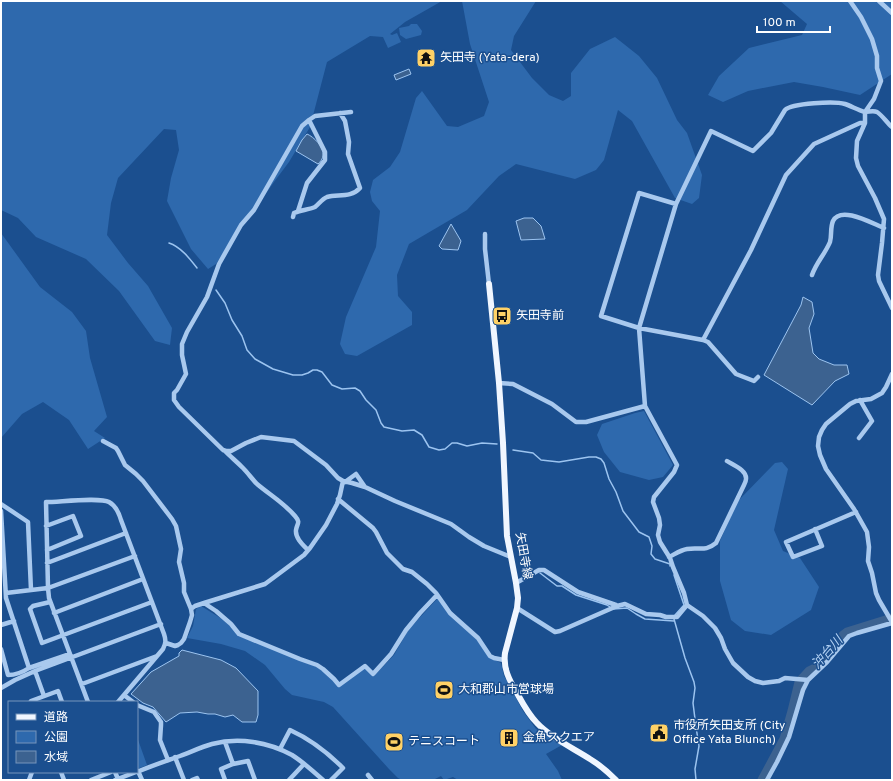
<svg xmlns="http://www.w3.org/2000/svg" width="893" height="781" font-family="Overpass,'Noto Sans JP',sans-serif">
  <rect width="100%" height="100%" fill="#1b4f8f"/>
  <path fill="#2e69ad" d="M1,1H442L405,22L390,34L392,35L397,33L401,42L388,48L383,37L370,36L327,62L310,127L289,162L274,182L216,264L208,269L191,249L167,201L171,178L179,150L176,130L164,129L118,178L111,203L107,235L128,263L148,286L172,328L170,345L155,341L119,291L86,259L36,237L18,218L1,210Z
    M462,1H536L514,36L511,50L532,78L549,95L563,101L571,96V73L590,49L615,37L639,56L657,78L677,120L687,133L702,175L699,198L692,204L675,198L632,121L618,110L604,160L596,170L575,179L516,164L499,176L467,210L409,244L397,275L398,296L412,312V325L357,356L345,354L340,344L346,317L376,247L380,211L372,201L370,192L373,180L390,167L400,152L416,98L422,91L447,126L458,127L484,116L489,102L470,44Z
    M780,1H892V74L860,95L823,87L794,82L748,91L723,102L708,95L719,76L749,48L802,35L807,24Z
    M411,24H417L422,31L421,35L406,39L400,35L399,28L409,26Z
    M1,233L40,287L72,312L86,331L90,358L107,417L94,431L105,438L88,449L69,420L43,402L22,414L1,438Z
    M644,411L673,465L663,477L649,480L620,472L604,452L597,435L602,424L635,413Z
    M782,462L788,469L774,530L783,551L800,558L819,587L811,610L771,635L745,631L731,620L720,581V541L737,502L775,463Z
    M438,598L447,612L476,639L491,658L501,663L504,676L523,711L536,729L562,745L546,754L558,771L562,780H458L453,777L444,780L441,776L433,780H402L398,778L389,769L333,707L324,702L292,695L285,689L265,665L245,651L221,644L187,638L193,626L196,609L201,606L222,619L242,637L322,669L340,686L365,667L374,676L394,655L409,629Z
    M137,737L147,765L137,769Z"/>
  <path fill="#3c6290" stroke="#9cc4f0" d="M409,69L411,74L396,80L394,75Z
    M307,134C314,137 324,147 323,155C323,159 320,162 318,164L296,151L302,140Z
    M524,218H533L541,226L545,239L521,240L516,221Z
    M451,224L461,241L458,250L442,249L439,246Z
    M803,297L812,302L814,314L809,328L813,353L819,359L834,365H847L849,374L835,381L812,405L764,375L801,305Z
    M182,650L221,660L236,668L258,691V715L256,722H242L233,715L225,717L215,714H208L197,712L180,713L166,722L153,707L143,703L131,694L151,672L179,656V653Z"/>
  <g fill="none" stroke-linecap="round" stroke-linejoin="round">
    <path stroke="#9cc4f0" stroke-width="1.5" d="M169,243C181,247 190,259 197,268
      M216,290L225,303L232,320L242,336L247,350L255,359L273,369L293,375H302L308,373L313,370H317L322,372L332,385L342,389L355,388L360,391L366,400L376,410L381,423L384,427L402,431L414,430L422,435L429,447L439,450L445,449L452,443H457L467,446L482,443L497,444
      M513,450L533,453L541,460L559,462L589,457H596L601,459L604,463L609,479L616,492L623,511L639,532L649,537L652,546L651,554L655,559L670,564V566
      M540,573L557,586H562L576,595L607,605L610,607
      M674,575L684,605L675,615
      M613,609L627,608L636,614L645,619L674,621
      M674,619L685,658L694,682L695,688L693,703L696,727L699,746L695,769L696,780"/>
    <path stroke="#3c6290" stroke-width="9" d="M762,780L784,739L792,711L799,682L809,671L817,667L826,659L843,635L847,632L892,618"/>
    <path stroke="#a9c9ee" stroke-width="4.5" d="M850,1L861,17L872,39L877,56V68L881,81L874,99L865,112V123L857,141L856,158L858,166L875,198L884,219L882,243L878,275L879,281L892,308
      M879,1L892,13
      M351,112L315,116L309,120L302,126L254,210L241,225L219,264L207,297L187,332L182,344V355L186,374L177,390L174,393V400L179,407L223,450L226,451H231L246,443L261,437L294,441L326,465L338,478L343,481L352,483L365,487L395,501L451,524L469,537L484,546L511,557
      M676,204L639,193L601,316L639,328L703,340L708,342L736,374L754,381L758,377
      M298,211L307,183L325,160V152L309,120
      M293,217L294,213C300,210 308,210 315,207C319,204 322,199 327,197C338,194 351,198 360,188L348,154L349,142L345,121L340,113
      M485,234V249L489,284
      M812,275C816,263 825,254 830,242C832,235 830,228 833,221C841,205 873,224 884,228
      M703,340L751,250L786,175L814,144L860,123H865
      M892,374L886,387L882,393L871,399L856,401L850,404L826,424L822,430L819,437L818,446L820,455L826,469L854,509L867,532L869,547L868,561L872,573L876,593L879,600L892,622
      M499,383L513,384L552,404L576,422H586L645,406L639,328L676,204L711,131L753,151L771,133L785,110C792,103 835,101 845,104C851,106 858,110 865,112C869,112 873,110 877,112C883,116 887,123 892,127
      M645,406L677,465L674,472L654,497L653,502L659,518L660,525L658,535L660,542L670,558L673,567L684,593L687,605L703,616L715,628L721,638L725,649L733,663L748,677L755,681L763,683L779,681L785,678L808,680
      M859,438L872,421L860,400
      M103,441L116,448L118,451L125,465L136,474L143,481L172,519L176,526L181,549L179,562L180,566L184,583V592L191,609L192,615L190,622L184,639L181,643L178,645L175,646L166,643
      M225,451C231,457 237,462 243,468C248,473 252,479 257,484C270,495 284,503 295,516C301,523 297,523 296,530C295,538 303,545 308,550
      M345,482L356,474L365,487
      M338,499L373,528L376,532L387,553L403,569L412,572L427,584L436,593L450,613L478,638L490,656L494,658L504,660
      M1,504L28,522L31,590
      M1,511L6,598L29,668
      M46,526L73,516L81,536L47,550
      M815,529L822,546L793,557L786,542L856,512
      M669,557C675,554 681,550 687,549C700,547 705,552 716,543L744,485C745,483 746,481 746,479C747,470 733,465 727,461
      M47,563L126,533
      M516,583L539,570H544L578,592L616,605
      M6,593L48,588L135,556
      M50,602L33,606L30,609L42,643L152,602
      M204,603L216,611L231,624L239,634L300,659L317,665L323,669L334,679L339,685L365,666L373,674L391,654L406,630L420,613L437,595
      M517,608L555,632L560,631L617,606L625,604L646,614L660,615L666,617H677L687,605
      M191,609L195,606L204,603L265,584L304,555L310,548L326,525L337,504L340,495L343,481
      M54,613L143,579
      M1,625L14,621
      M1,649L8,675C16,675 23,672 29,668L70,654
      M35,671L44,696
      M82,684L157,656
      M1,688L15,680L35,671L161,624
      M124,695L133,702
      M32,702L31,701L58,691L62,702
      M88,702L49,598L48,588L46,502C59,502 100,497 109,502C116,506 119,513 121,520L164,634C166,640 166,643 163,649L118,702
      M137,705L154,712L161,722V725L160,740L168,760
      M225,742L233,764
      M280,749L290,730C310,739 328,753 343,768L331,780
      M175,757L184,780
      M138,771L142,780
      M61,772L64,780
      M115,772L118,779
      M137,772C151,766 166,761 180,756C191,752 201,747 212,744C239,737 268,742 292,755C303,762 313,771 323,780
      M368,775L372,780
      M29,780L32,772
      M91,780L111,772
      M115,780L136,772
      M192,780L197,778L198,780
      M225,780L221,769L233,764L248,761L255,780
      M289,780L304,764
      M767,780L777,762L789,737L803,690L808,680L827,662L849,636L857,633L892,623"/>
    <path stroke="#f0f6ff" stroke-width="6" d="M489,284L499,383L503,443L507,536L516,583L518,598L517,608L505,653C503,668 509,680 517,693C523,704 528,714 537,723C551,738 573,748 590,759C600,765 608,772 616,780"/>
  </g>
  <defs>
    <symbol id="temple-square" viewBox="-11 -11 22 22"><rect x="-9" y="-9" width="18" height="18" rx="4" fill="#ffd166" stroke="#1b4f8f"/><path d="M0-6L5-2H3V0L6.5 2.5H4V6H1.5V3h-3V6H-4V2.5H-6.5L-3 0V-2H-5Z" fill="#111"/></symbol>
    <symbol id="bus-square" viewBox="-11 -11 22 22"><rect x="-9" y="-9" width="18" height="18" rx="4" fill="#ffd166" stroke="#1b4f8f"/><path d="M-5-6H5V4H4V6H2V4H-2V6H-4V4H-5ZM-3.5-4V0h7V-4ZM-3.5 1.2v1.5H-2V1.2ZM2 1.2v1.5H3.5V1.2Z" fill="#111"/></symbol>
    <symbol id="stadium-square" viewBox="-11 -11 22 22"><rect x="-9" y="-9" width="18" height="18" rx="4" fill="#ffd166" stroke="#1b4f8f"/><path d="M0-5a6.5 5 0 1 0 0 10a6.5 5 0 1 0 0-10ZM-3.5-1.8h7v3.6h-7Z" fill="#111"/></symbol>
    <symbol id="civic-square" viewBox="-11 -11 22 22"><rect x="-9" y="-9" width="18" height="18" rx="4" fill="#ffd166" stroke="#1b4f8f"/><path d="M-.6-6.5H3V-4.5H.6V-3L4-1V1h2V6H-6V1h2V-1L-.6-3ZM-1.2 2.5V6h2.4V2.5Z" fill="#111"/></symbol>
    <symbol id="building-square" viewBox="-11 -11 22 22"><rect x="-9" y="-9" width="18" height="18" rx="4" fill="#ffd166" stroke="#1b4f8f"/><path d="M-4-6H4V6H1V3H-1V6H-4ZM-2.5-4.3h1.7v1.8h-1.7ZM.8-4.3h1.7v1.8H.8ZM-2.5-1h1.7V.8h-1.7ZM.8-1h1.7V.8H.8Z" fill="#111"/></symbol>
  </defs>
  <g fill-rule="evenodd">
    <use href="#temple-square" x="415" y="47" width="22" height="22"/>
    <use href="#bus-square" x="491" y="305" width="22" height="22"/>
    <use href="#stadium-square" x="433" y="679" width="22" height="22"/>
    <use href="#civic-square" x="648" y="722" width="22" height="22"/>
    <use href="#building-square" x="498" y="727" width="22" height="22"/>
    <use href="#stadium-square" x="383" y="731" width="22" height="22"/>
  </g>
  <g text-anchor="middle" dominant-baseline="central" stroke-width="3" stroke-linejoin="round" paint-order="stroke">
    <g font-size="12" fill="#fff" stroke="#1b4f8f" text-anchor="start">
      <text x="440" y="58">矢田寺 (Yata-dera)</text>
      <text x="516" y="316">矢田寺前</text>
      <text x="458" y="690">大和郡山市営球場</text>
      <text x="673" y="726">市役所矢田支所 (City<tspan x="673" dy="14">Office Yata Blunch)</tspan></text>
      <text x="523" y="738">金魚スクエア</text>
      <text x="408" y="742">テニスコート</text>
    </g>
    <g font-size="12" fill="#fff" stroke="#1b4f8f">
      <text transform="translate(523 556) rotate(80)">矢田寺線</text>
    </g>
    <g font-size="13" font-style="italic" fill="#b5d3f5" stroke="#1b4f8f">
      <text transform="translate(828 653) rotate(-48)">沖台川</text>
    </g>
  </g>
  <rect width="893" height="781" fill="none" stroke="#ffffff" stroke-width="4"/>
  <rect x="8" y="701" width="130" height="72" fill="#1b4f8f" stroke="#7695bc"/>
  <rect x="16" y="714" width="20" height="6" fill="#f0f6ff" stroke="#7695bc"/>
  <text x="44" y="721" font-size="12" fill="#ffffff">道路</text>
  <rect x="16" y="731" width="20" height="12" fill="#2e69ad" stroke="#7695bc"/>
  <text x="44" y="741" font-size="12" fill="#ffffff">公園</text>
  <rect x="16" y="751" width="20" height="12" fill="#3c6290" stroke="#7695bc"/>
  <text x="44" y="761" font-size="12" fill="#ffffff">水域</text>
  <path d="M757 26v6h73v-6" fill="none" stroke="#ffffff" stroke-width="2"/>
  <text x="763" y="26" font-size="12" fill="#ffffff" stroke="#1b4f8f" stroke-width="3" paint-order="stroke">100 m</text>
</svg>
